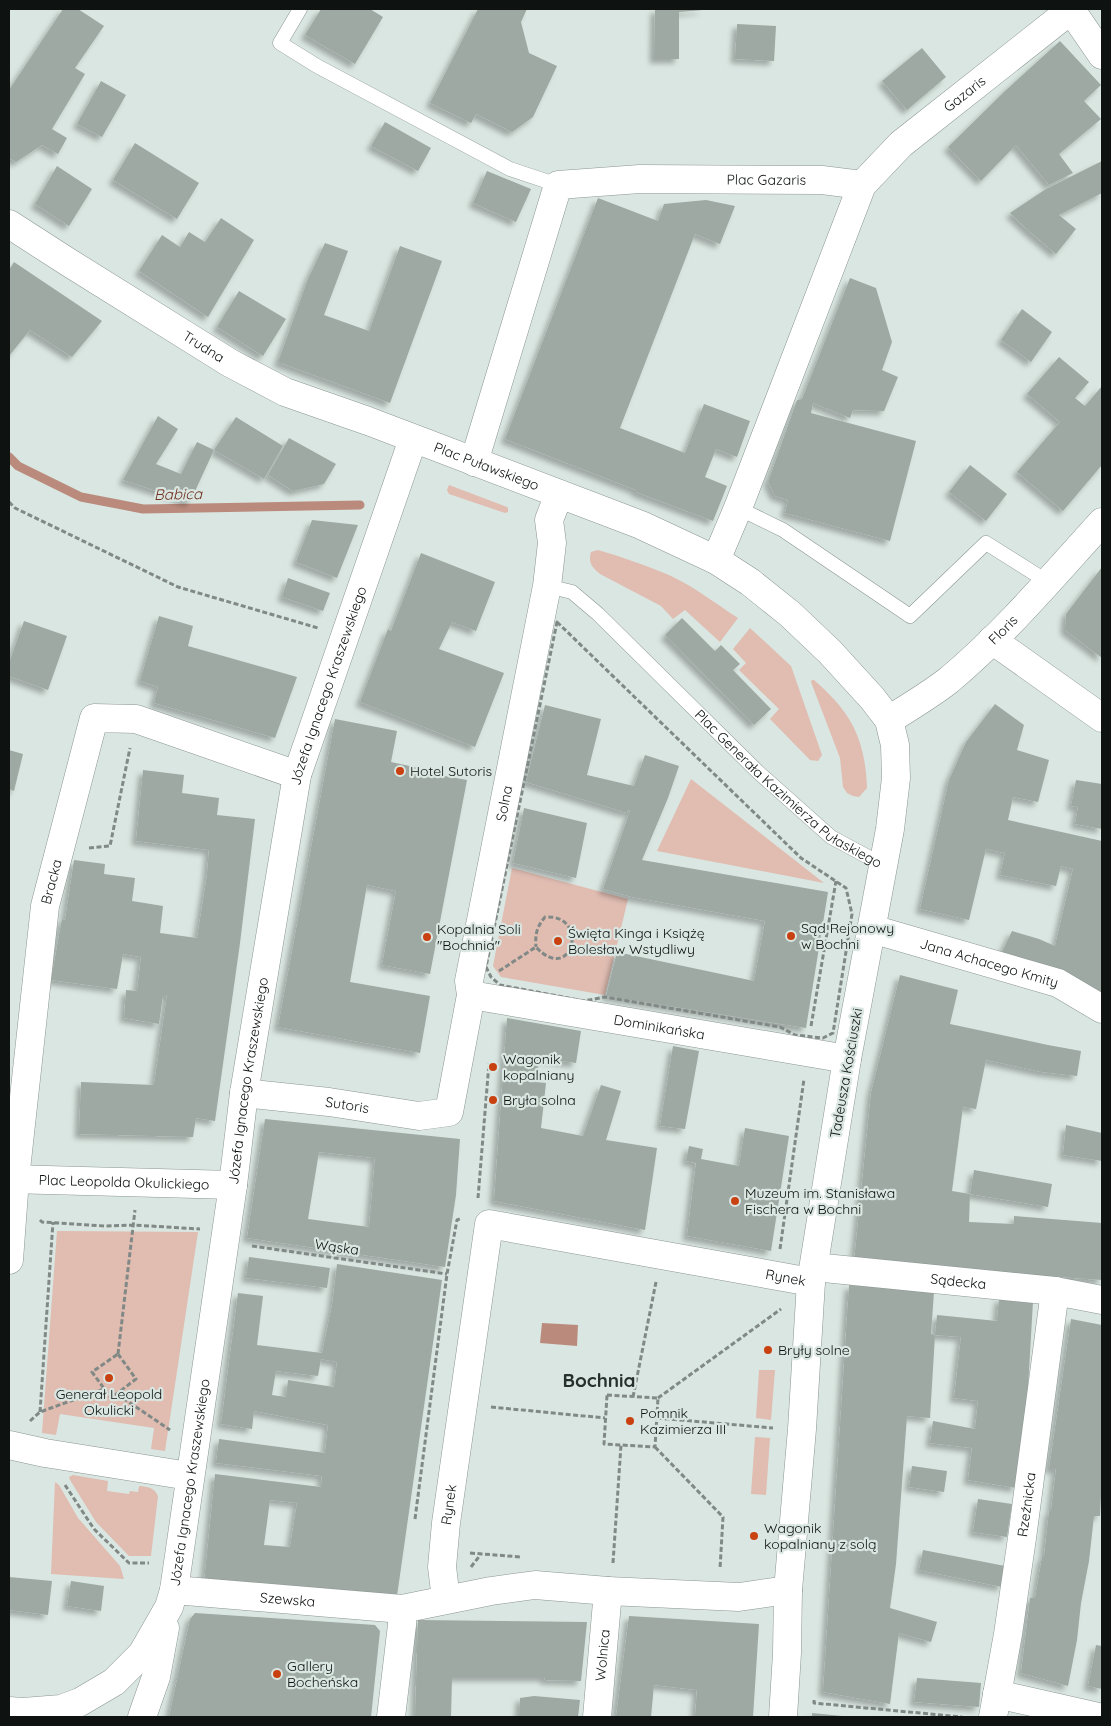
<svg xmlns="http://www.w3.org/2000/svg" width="1111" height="1726" font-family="Quicksand,sans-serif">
  <defs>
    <filter id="shadow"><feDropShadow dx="-4.5" dy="4.5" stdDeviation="2.5" flood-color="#0004"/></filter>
  </defs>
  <rect width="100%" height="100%" fill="#dae6e1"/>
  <path fill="#e0bcb1" d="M449,485L507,507L508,508V512L505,513L449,494L447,490Z
    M598,550C622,557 648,566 671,576C695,587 716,604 738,618L720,642L685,610L673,619L661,606L600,574C592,567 588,563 591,552Z
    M750,628L791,666L822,755L818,761L810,760L770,719L779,709L739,670L746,663L733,649Z
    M812,680H814C852,713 865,739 867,788L859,797L853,796L847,793L843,787L840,758L811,682Z
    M691,779L824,883L657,851Z
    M512,868L628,899L605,995L501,977L493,966Z
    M57,1231L198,1232L165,1451L151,1449L154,1428L60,1414L56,1435L42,1433Z
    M759,1370H775L771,1420L756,1418Z
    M755,1437L770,1438L766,1495L751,1494Z
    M73,1475L108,1481L107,1491L129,1494L130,1491L138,1492L139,1486C148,1487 154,1487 158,1496L151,1556H129L96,1522L70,1480L69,1477Z
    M55,1482L59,1485L78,1518L120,1566L124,1579L51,1574Z"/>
  <path fill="#ba8b7d" d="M542,1323L578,1325L577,1346L540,1343Z"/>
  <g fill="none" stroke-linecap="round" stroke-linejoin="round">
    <path stroke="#ba8b7d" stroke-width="9" d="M9,457L18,466L81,497L143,509L360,505"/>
  </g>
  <path fill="#9ea9a4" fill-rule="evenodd" filter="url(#shadow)" d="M63,9H78L104,26L75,68L85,74L52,129L67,138L58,154L42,145L16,162L9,158V90Z
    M321,9H370L383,17L355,64L305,35Z
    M478,9H527L521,22L529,53L557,66L533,117L512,132L476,114L471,123L430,103Z
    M655,9H703V10L679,12V59H654Z
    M737,24L776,26L774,61L735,59Z
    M1060,41L1101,85L1084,101L1101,119L1059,154L1073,173L1049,185L1016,145L981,181L948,147L1005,91Z
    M922,48L946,77L907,110L882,81Z
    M101,81L126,95L102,137L77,124Z
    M385,122L431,148L418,171L371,146Z
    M135,143L199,183L177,219L113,180Z
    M1102,161V193L1059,215L1076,229L1056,254L1030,232L1010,213L1046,189Z
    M57,166L92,189L69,226L35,204Z
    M487,171L531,189L516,222L473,203Z
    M598,198L658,221L664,204L706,200L735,206L720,244L695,234L620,428L685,453L704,404L750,421L737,457L716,449L705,477L727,486L713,521L636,492V490L505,439Z
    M221,218L254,240L208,317L139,271L162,235L180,247L189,232L205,242Z
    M325,243L348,251L324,315L369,331L400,246L442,261L390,403L278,362L308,279Z
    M14,262L102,321L72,357L30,330L9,356V323L10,322L9,321V270Z
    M850,278L876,288L892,342L882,370L898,377L884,411L853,410L850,418L813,403L811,413L916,441L890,541L785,513L788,500L775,496L768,482L797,400L802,399Z
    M239,291L286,319L263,356L217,327Z
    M1022,309L1052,332L1031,362L1001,340Z
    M1059,357L1089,382L1075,398L1085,406L1102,386V465L1063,511L1017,472L1060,422L1027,394Z
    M158,416L178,429L156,464L181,474L197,442L214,450L190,502L123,480Z
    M236,417L283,446L264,479L214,450Z
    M289,438L336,464L324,484L293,491L268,475Z
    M970,465L1007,494L986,521L949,492Z
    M312,520L358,525L337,578L296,562Z
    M421,553L495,582L476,631L452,622L439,649L504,673L475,747L360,702L388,629L391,631Z
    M1102,567V658L1065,630L1066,614Z
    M288,578L330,593L323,611L282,597Z
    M159,616L193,626L188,646L297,677L275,738L154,703L158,687L140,681Z
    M682,618L715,651L721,645L740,664L733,670L771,709L754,725L665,635Z
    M24,621L67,636L48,690L9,676V663Z
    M995,704L1024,725L1017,750L1049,760L1038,802L1013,797L1008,820L1102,841V992H1099L1029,961L1002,952L1012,931L1039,939L1055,946L1073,869L1061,866L1056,886L1000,875L1005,853L986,849L969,920L920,909L949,780L966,742Z
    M545,705L601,719L587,775L634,786L645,755L679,766L668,798L642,860L828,892L806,1028L606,996L617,952L754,981L765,921L632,897L603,889L630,811L628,810L627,813L526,782Z
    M335,719L397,731L391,762L419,768L418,771L467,780L430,974L382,965L396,891L367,885L350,982L430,996L420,1053L278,1027Z
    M9,750L23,754L14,791L9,789Z
    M143,770L184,775L182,793L219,798L217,815L255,819L240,943L215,1121L196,1118L193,1137L79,1134L81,1082L154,1085L167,995H163L159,1024L124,1018L126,990L137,991L141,957L123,954L117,989L51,980L62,919L65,920L74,860L105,864L104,874L135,878L132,901L163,906L160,933L197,938L207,875L209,850L136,841Z
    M1076,780L1102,784V829L1075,824L1078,807L1071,806Z
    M524,808L587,823L576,878L513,863Z
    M900,975L958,990L950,1024L1048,1045L1081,1051L1077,1076L1042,1072L986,1060L976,1109L963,1107L952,1191L970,1194L974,1170L1052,1184L1048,1207L970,1194L969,1222L1014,1224V1216L1102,1223V1280L854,1262L871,1093Z
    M507,1018L581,1031L576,1063L539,1058L537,1082L546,1083L541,1128L583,1136L601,1085L621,1091L606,1140L657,1148L645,1230L494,1201Z
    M673,1046L699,1051L685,1129L660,1126Z
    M265,1119L460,1139L456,1195L445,1267L247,1238ZM319,1152L375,1158L369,1227L308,1219Z
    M1066,1125L1102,1133V1161L1063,1155Z
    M745,1128L789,1136L771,1251L687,1236L696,1163L686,1161L689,1146L703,1149L701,1159L739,1166Z
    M249,1257L330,1268L327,1288L246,1278Z
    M337,1264L442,1280L397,1596L204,1583L215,1474L321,1487L322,1476L216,1463L219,1439L325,1453L328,1425L254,1411L252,1429L221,1424L238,1293L263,1296L257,1345L322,1353L332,1305ZM321,1359L337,1362L334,1387L288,1380L286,1397L272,1395L276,1371L318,1376ZM270,1500L297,1503L290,1547L264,1545Z
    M849,1285L934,1292L931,1334L935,1335L930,1418L907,1416L896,1564L890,1608L937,1622L931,1642L899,1633L890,1704L823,1692Z
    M999,1298L1033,1301L1028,1389L1016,1488L968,1480L972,1448L930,1443L933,1421L975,1429L978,1401L954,1398L961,1337L935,1335L937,1315L997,1321Z
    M1071,1319L1102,1325V1477L1100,1516H1094L1089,1561L1081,1603L1077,1640L1068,1686L1021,1673L1030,1598H1035L1042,1557H1044L1049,1511H1051L1056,1469H1049Z
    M912,1466L947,1471L944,1492L909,1487Z
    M978,1499L1012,1504L1007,1537L973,1532Z
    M923,1550L1005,1566L1002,1587L919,1570Z
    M9,1577L52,1581L48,1615L9,1610Z
    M71,1581L104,1586L101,1611L67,1606Z
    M195,1613L375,1625L380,1631L371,1717H169L190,1619Z
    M629,1616L759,1624L753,1717H695L697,1690L654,1685L651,1717H616Z
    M418,1620L587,1622L581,1681L545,1680L544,1677H452L451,1717H415Z
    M1096,1645L1102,1646V1689L1088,1686Z
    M917,1678L981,1683L979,1707L914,1702Z
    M534,1696L580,1700L578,1717H519L520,1698Z
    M812,1713L842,1716V1717H812Z"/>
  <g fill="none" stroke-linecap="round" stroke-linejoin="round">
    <defs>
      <g id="service">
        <path d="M300,9L280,43L317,66L510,169L558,185"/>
        <path d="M738,508L783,530L910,616L986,543L1048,582"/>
        <path id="s1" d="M547,586L572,592L598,614L758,772L831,837L883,865"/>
      </g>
      <g id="minor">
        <path d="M1071,10L1102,55"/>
        <path id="s2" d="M474,462L558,185L640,179L822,180L862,185"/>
        <path id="s3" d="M716,560L738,508L862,185L901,144L1072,9"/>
        <path id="s4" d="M872,929L1058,983L1102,1009"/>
        <path id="s5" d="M471,995L847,1059"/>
        <path id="s6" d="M244,1093L329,1102L419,1116L449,1112L471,995L469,981L547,586L552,543L549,520L559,494"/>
        <path id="s7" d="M9,1179L233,1185"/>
        <path id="s8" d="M9,1260L15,1179L45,906L94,718L136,719L297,775"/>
        <path id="s9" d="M814,1267L1055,1291L1102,1300"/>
        <path d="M9,1445L45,1453L189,1476"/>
        <path id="s10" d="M174,1590L402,1609L491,1591L535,1585L608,1591L739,1597L788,1590"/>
        <path id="s11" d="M446,1599L442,1567L446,1523L489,1224L811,1282"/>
        <path d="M997,1694L1098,1717"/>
        <path d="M391,1717L402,1625V1609"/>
        <path id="s12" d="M597,1717L608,1591"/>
        <path id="s13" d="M993,1717L1008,1634L1022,1538L1055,1291"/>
      </g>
      <g id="tertiary">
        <path id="s14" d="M9,224L68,262L230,363L285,392L368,421L641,525L716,560L750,582L790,614L830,652L872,698L889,720L895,745L896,778L890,829L847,1059L811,1282L802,1429L788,1590L787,1653L783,1717"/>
        <path d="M992,640L1102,718"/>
        <path id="s15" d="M889,720C909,707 930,695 949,680C1005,633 1053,576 1102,522"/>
        <path id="s16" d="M9,1711L23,1712L61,1709L80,1702L114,1682L142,1654L169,1607L174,1590L233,1185L244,1093L297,775L413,439"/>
        <path d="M142,1717L156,1677L165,1628"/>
      </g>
    </defs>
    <use href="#service" stroke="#8b9691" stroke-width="15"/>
    <use href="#minor" stroke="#8b9691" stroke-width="29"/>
    <use href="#tertiary" stroke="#8b9691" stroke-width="29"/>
    <path stroke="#818986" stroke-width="3" stroke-dasharray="5 2.5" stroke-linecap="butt" d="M9,502L15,508L178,587L318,628
      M557,622L801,858L846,888L852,914L833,1033L823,1038L795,1035L780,1027L605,997L584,1001L500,985L491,977L486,967Z
      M89,848L110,846L130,748
      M499,971L536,947C572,986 591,914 545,917C537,927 535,933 536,947
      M811,1026L836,881
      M478,1198L489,1063
      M40,1220L42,1222L105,1226L133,1225L200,1229
      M252,1246L447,1274
      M780,1249L804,1079
      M118,1354L135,1210
      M118,1354L136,1379L111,1398L92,1372Z
      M117,1394L170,1430
      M607,1395L658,1398L655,1447L604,1444Z
      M633,1397L656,1282
      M658,1398L781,1309
      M491,1407L605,1418
      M40,1412L53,1222
      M657,1418L773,1428
      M30,1421L40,1412L104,1389
      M655,1447L723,1517L720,1569
      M65,1485L94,1529L129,1563H149
      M415,1519L447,1274L457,1220L462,1218
      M470,1553L521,1557
      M613,1563L621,1445
      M471,1567L481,1554
      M814,1700V1703L962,1717"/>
    <use href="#service" stroke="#fff" stroke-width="14"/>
    <use href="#minor" stroke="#fff" stroke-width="28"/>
    <use href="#tertiary" stroke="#fff" stroke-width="28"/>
  </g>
  <g fill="#c94110" stroke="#dae6e1" stroke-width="2">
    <circle cx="400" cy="771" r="5"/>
    <circle cx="791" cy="936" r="5"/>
    <circle cx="427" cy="937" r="5"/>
    <circle cx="558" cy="941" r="5"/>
    <circle cx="493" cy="1067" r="5"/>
    <circle cx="493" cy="1100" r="5"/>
    <circle cx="735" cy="1201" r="5"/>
    <circle cx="768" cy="1350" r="5"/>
    <circle cx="109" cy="1378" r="5"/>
    <circle cx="630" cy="1421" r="5"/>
    <circle cx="754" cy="1536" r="5"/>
    <circle cx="277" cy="1674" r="5"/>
  </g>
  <g text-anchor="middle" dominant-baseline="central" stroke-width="4.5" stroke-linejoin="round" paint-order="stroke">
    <g font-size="14" fill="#0e1210" stroke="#dae6e1">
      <text stroke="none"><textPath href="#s3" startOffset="540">Gazaris</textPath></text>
      <text stroke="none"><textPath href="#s2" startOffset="498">Plac Gazaris</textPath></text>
      <text stroke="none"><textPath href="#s14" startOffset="230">Trudna</textPath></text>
      <text stroke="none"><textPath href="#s14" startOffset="538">Plac Puławskiego</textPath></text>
      <text stroke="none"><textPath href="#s15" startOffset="146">Floris</textPath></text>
      <text stroke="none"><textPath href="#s16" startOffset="1142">Józefa Ignacego Kraszewskiego</textPath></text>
      <text stroke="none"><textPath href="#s1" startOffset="319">Plac Generała Kazimierza Pułaskiego</textPath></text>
      <text stroke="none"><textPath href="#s6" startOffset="521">Solna</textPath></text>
      <text stroke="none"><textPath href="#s8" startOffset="381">Bracka</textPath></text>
      <text stroke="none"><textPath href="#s4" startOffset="122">Jana Achacego Kmity</textPath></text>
      <text stroke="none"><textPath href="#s5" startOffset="191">Dominikańska</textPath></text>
      <text transform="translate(846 1073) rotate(-80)">Tadeusza Kościuszki</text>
      <text stroke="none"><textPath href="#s16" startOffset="738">Józefa Ignacego Kraszewskiego</textPath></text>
      <text stroke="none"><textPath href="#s6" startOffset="104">Sutoris</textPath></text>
      <text stroke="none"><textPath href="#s7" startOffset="115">Plac Leopolda Okulickiego</textPath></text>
      <text transform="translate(337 1247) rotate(8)">Wąska</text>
      <text stroke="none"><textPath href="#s11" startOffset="680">Rynek</textPath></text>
      <text stroke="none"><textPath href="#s9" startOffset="145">Sądecka</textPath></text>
      <text stroke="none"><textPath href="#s16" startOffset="332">Józefa Ignacego Kraszewskiego</textPath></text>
      <text stroke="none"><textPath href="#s13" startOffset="215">Rzeźnicka</textPath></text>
      <text stroke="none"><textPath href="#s11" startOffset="95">Rynek</textPath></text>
      <text stroke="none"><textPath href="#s10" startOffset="114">Szewska</textPath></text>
      <text stroke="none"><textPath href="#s12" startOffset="62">Wolnica</textPath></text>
    </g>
    <g font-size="14" fill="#0e1210" stroke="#dae6e1" text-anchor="start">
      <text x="410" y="771">Hotel Sutoris</text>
      <text x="801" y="928">Sąd Rejonowy<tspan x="801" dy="16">w Bochni</tspan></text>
      <text x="437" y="929">Kopalnia Soli<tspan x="437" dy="16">"Bochnia"</tspan></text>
      <text x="568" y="933">Święta Kinga i Książę<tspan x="568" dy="16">Bolesław Wstydliwy</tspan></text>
      <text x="503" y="1059">Wagonik<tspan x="503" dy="16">kopalniany</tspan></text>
      <text x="503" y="1100">Bryła solna</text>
      <text x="745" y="1193">Muzeum im. Stanisława<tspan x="745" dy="16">Fischera w Bochni</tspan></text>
      <text x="778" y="1350">Bryły solne</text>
      <text x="109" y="1394" text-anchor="middle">Generał Leopold<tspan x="109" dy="16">Okulicki</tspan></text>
      <text x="640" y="1413">Pomnik<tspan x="640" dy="16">Kazimierza III</tspan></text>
      <text x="764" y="1528">Wagonik<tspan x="764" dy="16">kopalniany z solą</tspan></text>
      <text x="287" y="1666">Gallery<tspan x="287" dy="16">Bocheńska</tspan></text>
    </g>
    <g font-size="15" font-style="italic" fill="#6f3220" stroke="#dae6e1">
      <text transform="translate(178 494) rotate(-1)">Babica</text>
    </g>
    <g font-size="19" font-weight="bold" fill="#27302c" stroke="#dae6e1">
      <text x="599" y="1380">Bochnia</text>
    </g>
  </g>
  <rect width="1111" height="1726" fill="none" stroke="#0e1210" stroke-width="20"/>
</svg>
